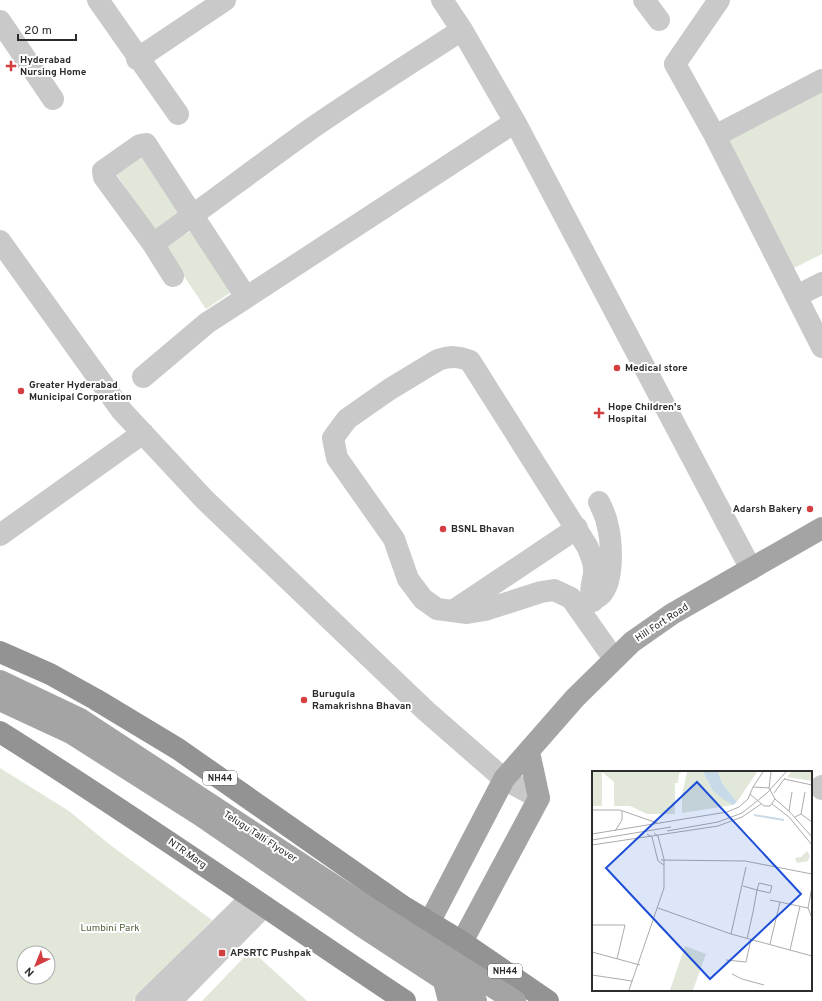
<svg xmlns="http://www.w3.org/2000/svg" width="822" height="1001" font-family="Overpass,sans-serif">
  <rect width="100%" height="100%" fill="#fff"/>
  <path fill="#e1e8da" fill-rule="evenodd" d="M822,92V254L792,269L726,141Z
    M143,148L185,210L155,231L113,169Z
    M195,228L236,289L206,309L165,248Z
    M0,768L69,811L109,844L212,920L133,1001H0ZM24,953H48V977H24Z
    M251,950L307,1001H202Z"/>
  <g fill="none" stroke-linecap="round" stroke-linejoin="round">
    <path stroke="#c9c9c9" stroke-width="22" d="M98,0L178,114
      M442,0L462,30L515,122L751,569
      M644,0L659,20
      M719,0L675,64L715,136L822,347
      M0,21L53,99
      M137,59L225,0
      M715,136L822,80
      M0,241L122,411L205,500L426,711L504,779L539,798
      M153,244L173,276
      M797,296L822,283
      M246,297L146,144L140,145L103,171L104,177L153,244C206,206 259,166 312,128C361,94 412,62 462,30
      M143,377L207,323L515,122
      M0,535L143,433
      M598,597C615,586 612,541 607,523C606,516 602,509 599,502
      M593,601C589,588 593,584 594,573C595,563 591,555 587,546L470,361C458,356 451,356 438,360L390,389L347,419L333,438L337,458L394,539L408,579L423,599L437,609L467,613L485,610L541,592L554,590L571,598L614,659
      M453,611L577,528
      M822,786L820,787L822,789
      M146,1001L251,898
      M171,1001L261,909"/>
    <path stroke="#a4a4a4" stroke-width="22" d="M468,959L462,942L539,798L529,752
      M449,1001L429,923L504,779L575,698L632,642L672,614L822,528"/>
    <path stroke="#939393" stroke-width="22" d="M0,652L50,674L95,699L178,749L404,907L462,942L548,1001
      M0,732C137,818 270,911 405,1001"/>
    <path stroke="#a4a4a4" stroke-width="22" d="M0,681L80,719L376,913L515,1001
      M0,700L71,733L200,815L360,925L476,1001"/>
  </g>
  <g fill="#d33e40" stroke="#fff" stroke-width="1.5">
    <path d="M9 60h4v4h4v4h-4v4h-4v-4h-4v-4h4z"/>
    <circle cx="617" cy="368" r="4"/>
    <circle cx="21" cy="391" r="4"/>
    <path d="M597 407h4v4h4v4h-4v4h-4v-4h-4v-4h4z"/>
    <circle cx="810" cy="509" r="4"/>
    <circle cx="443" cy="529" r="4"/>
    <circle cx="304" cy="700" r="4"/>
    <rect x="218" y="949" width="8" height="8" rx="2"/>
  </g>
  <g text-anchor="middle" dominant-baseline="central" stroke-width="4" stroke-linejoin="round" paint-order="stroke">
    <g fill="#fff" stroke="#6b6b6b" stroke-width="1">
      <rect x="203" y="771" width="34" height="14" rx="3"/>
      <rect x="488" y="964" width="34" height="14" rx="3"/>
    </g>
    <g font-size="9" font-weight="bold" fill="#2c2c2c">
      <text x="220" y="778">NH44</text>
      <text x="505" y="971">NH44</text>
    </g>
    <g font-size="10" font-weight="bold" fill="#2c2c2c" stroke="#fff" text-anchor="start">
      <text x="20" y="60">Hyderabad<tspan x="20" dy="12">Nursing Home</tspan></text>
      <text x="625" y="368">Medical store</text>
      <text x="29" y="385">Greater Hyderabad<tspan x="29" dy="12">Municipal Corporation</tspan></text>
      <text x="608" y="407">Hope Children's<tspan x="608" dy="12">Hospital</tspan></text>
      <text x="802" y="509" text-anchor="end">Adarsh Bakery</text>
      <text x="451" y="529">BSNL Bhavan</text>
      <text x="312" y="694">Burugula<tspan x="312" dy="12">Ramakrishna Bhavan</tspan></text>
      <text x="230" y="953">APSRTC Pushpak</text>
    </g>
    <g font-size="10" fill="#2c2c2c" stroke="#fff">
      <text transform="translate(662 623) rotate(-33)">Hill Fort Road</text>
      <text transform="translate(260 837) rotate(33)">Telugu Talli Flyover</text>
      <text transform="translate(187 854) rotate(35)">NTR Marg</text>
    </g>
    <g font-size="10" fill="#4d633e" stroke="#fff">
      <text x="110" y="928">Lumbini Park</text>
    </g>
  </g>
  <g transform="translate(592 771)">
    <rect width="220" height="220" fill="#fff"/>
    <path d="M0,1H90L87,2L86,12H83V43H55L38,35H22V11L10,1V35H0ZM95,1H111L121,20L141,34L90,42V23ZM126,1H165L145,31L130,12ZM199,1H220V10L195,6ZM215,80L218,85L216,90L205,92L203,87L209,86ZM93,175L114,183L101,219H78Z" fill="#e1e8da"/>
    <path d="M111,1H126L130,12L145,31L141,34L134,30L121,20Z" fill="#c8d9e7"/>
    <path fill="none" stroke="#c8d9e7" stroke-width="2" d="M162,44L192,49"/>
    <path fill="none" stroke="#ababab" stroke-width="1" d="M192,8L220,14M161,16L171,1M177,17L179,1M182,22L193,7M183,28L197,40L220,66M180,33L197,46L220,74M0,39H28L65,52M197,40L200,21M209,43L220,51M203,46L209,43L213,21M23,60L30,49V40M75,60L126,51L150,42L175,22L194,1M0,63L135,41L147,36L156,28L161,16L177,17L183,28L178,35H172L158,23M55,63L60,66L66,90L72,94M0,69L79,56M0,74L126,55L150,46L169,33M69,89L153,90L220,103M151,115L165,119L178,122L180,115L167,112L165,119L161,141L155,168M220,116L216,137L220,147M178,129L216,137M66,137L139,163L220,185M0,154H33L25,188M139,163L154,96M178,173L188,131M198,179L208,135M0,181L48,194M134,189L154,191L159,168M140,203L150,208L172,214M0,204L40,210M37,219L72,117V88L66,65L62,62"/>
    <path fill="#1d4ed8" fill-opacity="0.15" stroke="#1d4ed8" stroke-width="2" d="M105,11L209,123L118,208L14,97Z"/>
    <rect width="220" height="220" fill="none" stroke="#2c2c2c" stroke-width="2"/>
  </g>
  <g transform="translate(36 965) rotate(223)"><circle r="19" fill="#ffffff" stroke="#ababab"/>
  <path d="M0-3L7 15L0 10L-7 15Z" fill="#d33e40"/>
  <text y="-6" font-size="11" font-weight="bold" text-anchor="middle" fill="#2c2c2c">N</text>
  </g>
  <path d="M18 34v6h58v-6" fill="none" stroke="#2c2c2c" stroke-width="2"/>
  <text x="24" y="34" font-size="12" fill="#2c2c2c" stroke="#ffffff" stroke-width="3" paint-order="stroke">20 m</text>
</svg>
